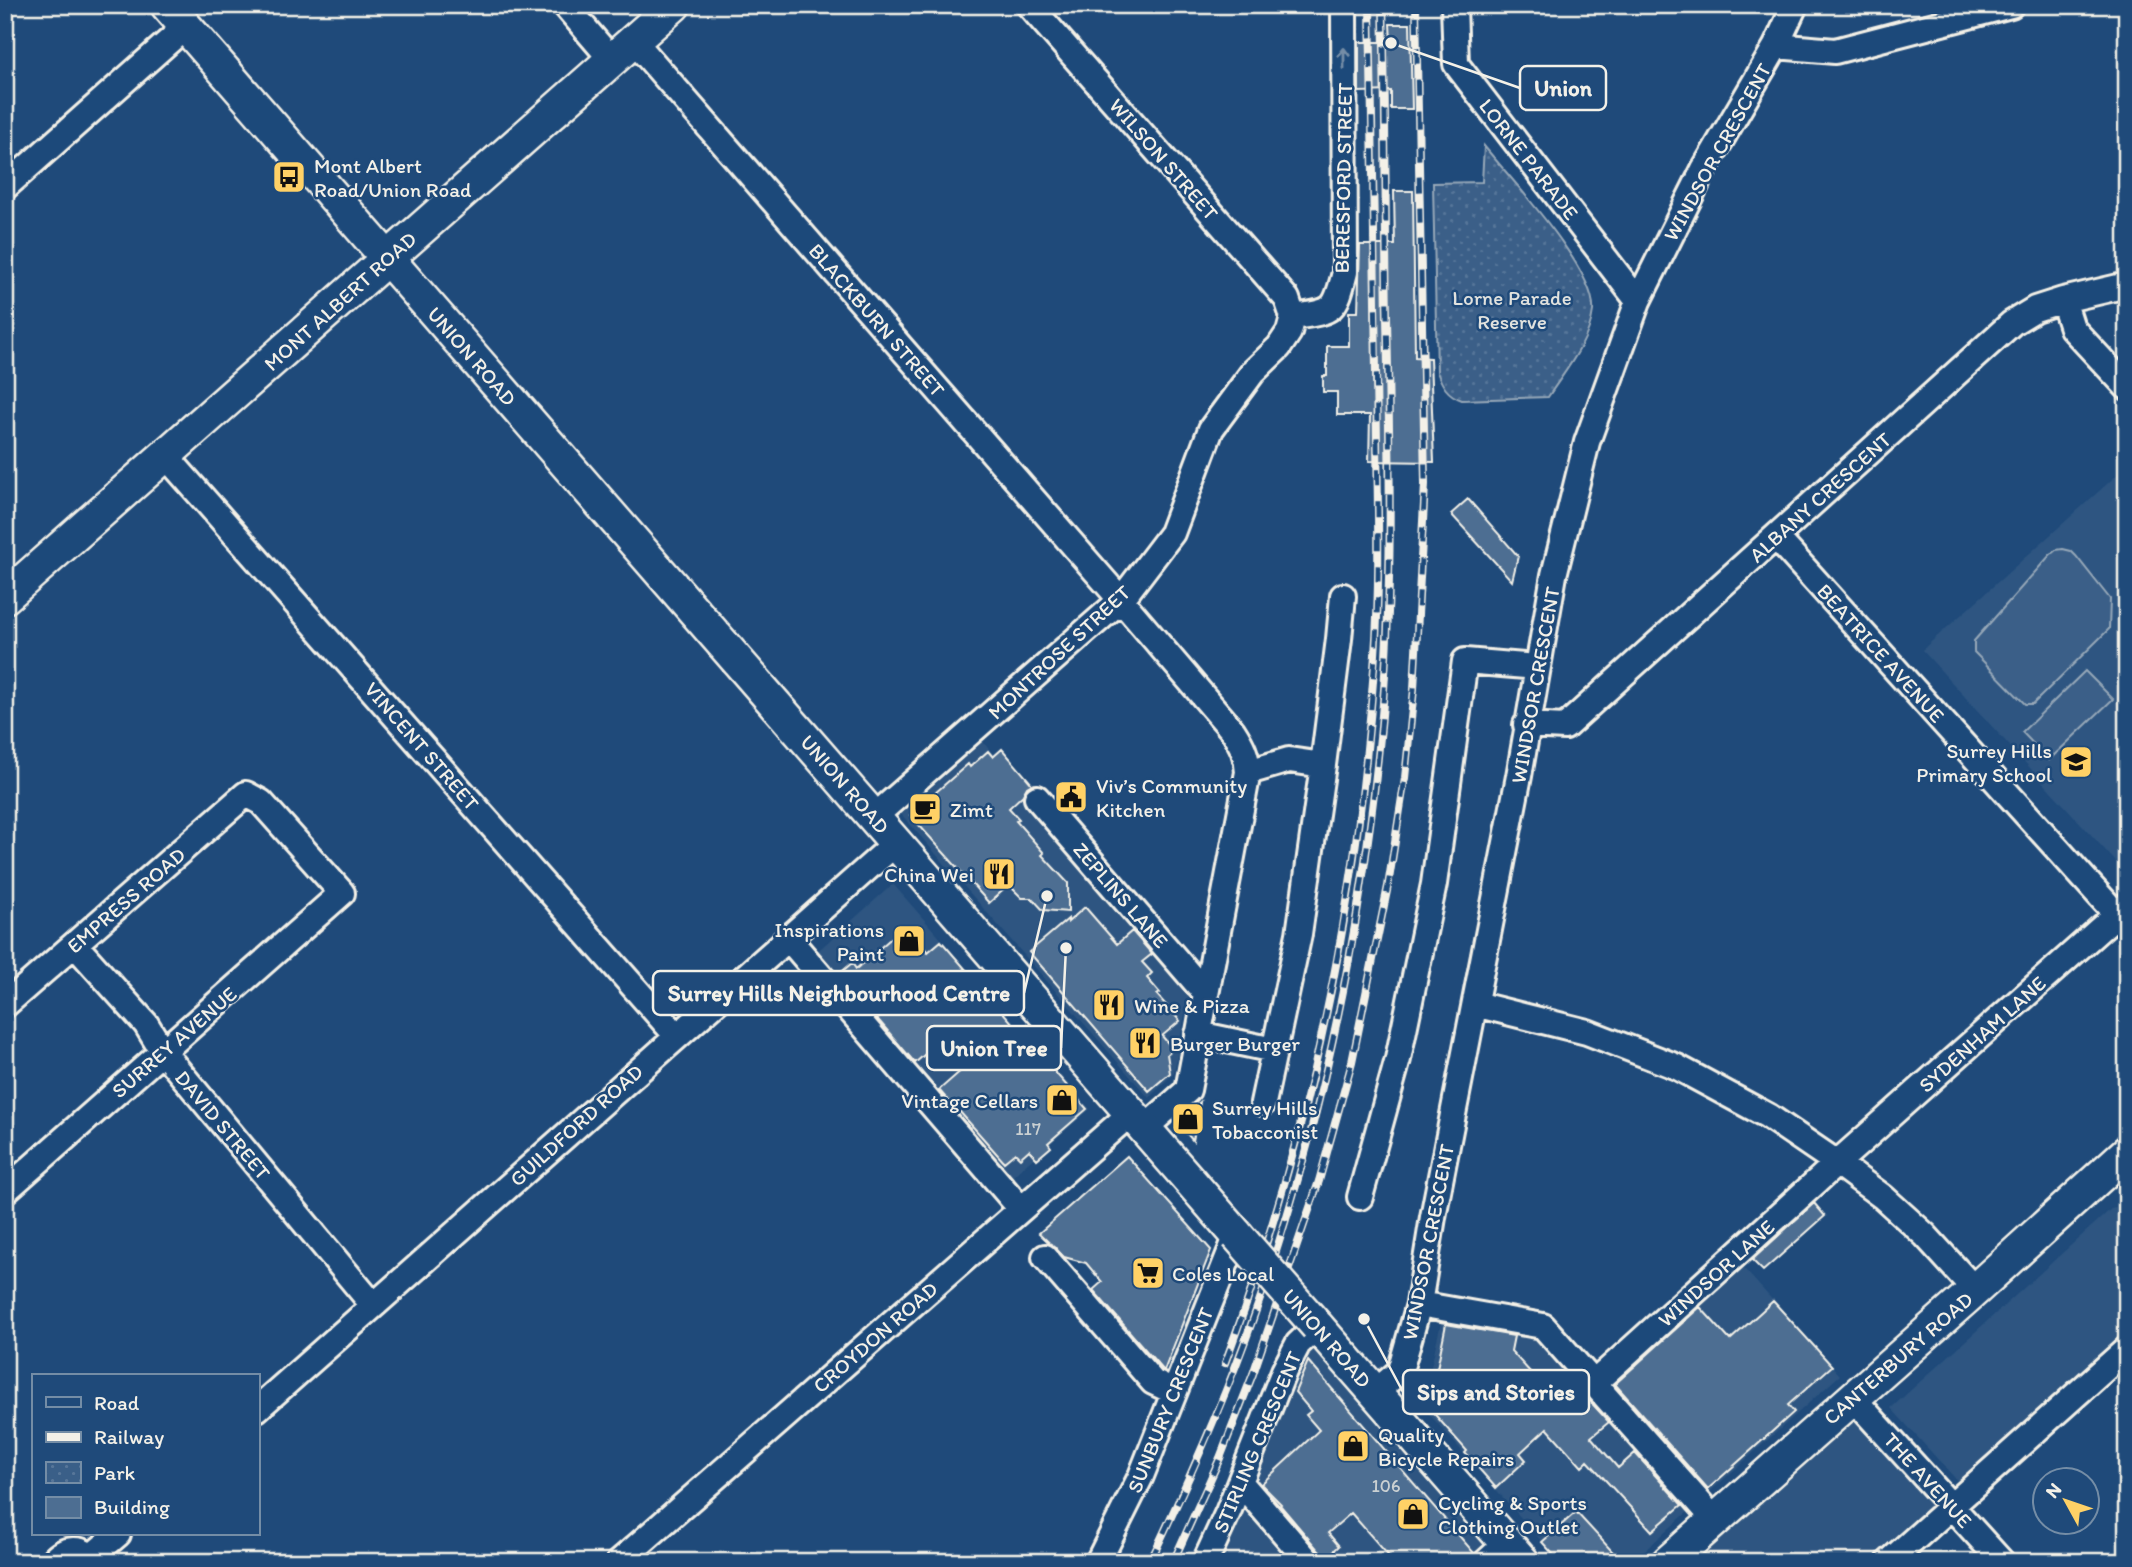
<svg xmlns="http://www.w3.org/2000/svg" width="2132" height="1567" font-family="Itim,sans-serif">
  <defs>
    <pattern id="park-dots" width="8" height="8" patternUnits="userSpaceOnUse" patternTransform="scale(1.75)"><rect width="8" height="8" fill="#3a5f88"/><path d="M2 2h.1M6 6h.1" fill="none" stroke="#577699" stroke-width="1.8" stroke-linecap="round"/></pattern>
  </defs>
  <rect width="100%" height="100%" fill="#1f4a7a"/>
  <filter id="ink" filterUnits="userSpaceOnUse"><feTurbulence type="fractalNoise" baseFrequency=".0143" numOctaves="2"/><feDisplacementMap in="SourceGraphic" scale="14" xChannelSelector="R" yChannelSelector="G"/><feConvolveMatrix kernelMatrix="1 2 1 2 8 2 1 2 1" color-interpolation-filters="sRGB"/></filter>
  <g filter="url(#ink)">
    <path fill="#2d5581" d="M1365,5H1388L1393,358H1371Z
      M2127,466V874L1922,650Z
      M983,742L1078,857L1191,982L1174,1073L1149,1098L901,814Z
      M893,884L1090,1109L1006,1182L812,956Z
      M2120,1207L2127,1215V1341L1964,1488L1891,1408L2111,1209Z
      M1739,1263L1840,1375L1632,1562H1560L1422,1406L1442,1318L1539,1337L1593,1396Z
      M1317,1326L1521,1562H1205Z
      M1842,1408L1938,1513L1885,1562H1668Z"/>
    <path fill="url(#park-dots)" stroke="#97a8b8" stroke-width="2" d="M1484,146C1510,178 1597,271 1593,311C1589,343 1565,371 1548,397L1462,400C1447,395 1442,385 1437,372L1433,183L1482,182Z"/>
    <path fill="#3a5f88" stroke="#97a8b8" stroke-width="2" d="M2063,549L2071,551L2076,556L2110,599L2109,629L2033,704H2025L1974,652V641L2050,555L2056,550Z
      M2085,671L2113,699L2049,760L2022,732Z"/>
    <path fill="#4d6e92" stroke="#f4f1e8" stroke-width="2" d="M1390,24H1410L1412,109H1391V91L1359,92V42H1391Z
      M1394,191H1413L1415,357L1430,358L1434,462L1369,461L1370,415H1337V392H1323V376H1327V346H1349V312H1358L1360,245H1395Z
      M1468,499L1518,556L1512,581L1451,514Z
      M1002,749L1032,784L1027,787L1023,795L1009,808L1019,819L1016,821L1044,853L1042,855L1068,883V912L1043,910L1032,898H1022L1009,885L989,903L910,815L968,764L970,767L988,751L993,757Z
      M1085,907L1117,944L1132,931L1152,954L1142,962L1152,973L1147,978L1160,993L1157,995L1180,1021L1162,1036L1173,1049L1167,1054L1170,1073L1149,1091L1029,952L1068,919V922Z
      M905,926L928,952L941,941L1087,1109L1048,1143L1051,1147L1037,1159L1029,1150L1020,1158L1015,1153L1004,1162L952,1103L951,1104L939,1090L963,1069L939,1042L915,1063L839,974L852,963L856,969Z
      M1200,1102L1193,1141L1177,1122Z
      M1127,1156L1211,1250L1164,1371L1093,1290L1102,1282L1086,1263L1064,1257L1039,1233Z
      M1814,1203L1825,1216L1763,1271L1752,1260Z
      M1773,1301L1832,1366L1788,1405L1794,1412L1708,1489L1615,1384L1700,1307L1730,1340Z
      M1446,1324L1514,1336L1511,1351L1541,1384L1553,1374L1579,1403L1586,1397L1609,1422L1591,1437L1618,1468L1635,1453L1682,1505L1652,1531L1588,1461L1582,1467L1547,1428L1520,1453L1526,1460L1496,1488L1465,1453L1467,1451L1429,1408Z
      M1308,1361L1474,1553L1472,1562H1394L1351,1513L1328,1533L1339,1546L1324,1560L1320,1552L1280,1505L1281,1504L1261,1484L1319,1430L1306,1415L1311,1411L1295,1392Z
      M1576,1512L1622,1562H1560L1542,1542Z"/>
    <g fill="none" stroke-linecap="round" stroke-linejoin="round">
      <defs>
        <path id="minor" d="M565,5L612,60
          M1454,5L1456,64L1638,301
          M634,41L1121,600L1233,731C1242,745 1247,755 1248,772L1188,1090L1145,1128
          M1776,46L1835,51L2011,5
          M5,187L185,27
          M2063,300L2072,328L2127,387
          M1293,317C1333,311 1335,313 1345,272L1344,5
          M166,456L677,1036
          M1776,537L2127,926
          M1526,725L1565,727L2012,323L2035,309L2063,300L2127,285
          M1323,765L1339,639L1343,596
          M1248,772L1289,760L1323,765L1299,934L1263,1103
          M1037,798L1205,993
          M874,817L1121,600L1172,533L1211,429L1253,372L1279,347L1289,332L1293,317L1287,299L1029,5
          M788,938L1021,1209
          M75,945L146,1024L163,1052L373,1305
          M1475,1004L1587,1032L1677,1067L1768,1116L1837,1163L1883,1197L1925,1235L1975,1290
          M5,1005L246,794L261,802L342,893L5,1191
          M1198,1034L1274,1050
          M1360,1197L1398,1059L1434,884L1465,661L1537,667
          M1045,1257L1153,1382L1174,1392
          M1419,1304L1543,1326L1715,1520
          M1594,1383L1837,1163L2127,905
          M1374,1393L1400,1371L1419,1304L1433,1217L1519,776L1554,575L1587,442L1638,301L1704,169L1776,46L1795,5
          M1853,1398L2002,1562
          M257,1409L897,842
          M1240,1482L1309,1562
          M91,1557L118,1534
          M52,1562C64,1547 83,1545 94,1562
          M619,1562L1131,1113
          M1098,1562L1141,1476L1237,1235
          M1205,1562L1228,1512L1284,1371L1298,1344L1317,1326
          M1486,1562L1507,1543
          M1889,1562L2127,1349"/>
        <path id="major" d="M167,5L1237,1235
          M5,597L674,5
          M1317,1326L1523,1562
          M1668,1562L1975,1290L2127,1152"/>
      </defs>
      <use href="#minor" stroke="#f4f1e8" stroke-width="30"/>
      <use href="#major" stroke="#f4f1e8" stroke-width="37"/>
      <use href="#minor" stroke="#1f4a7a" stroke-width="24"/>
      <use href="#major" stroke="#1f4a7a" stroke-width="32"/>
      <defs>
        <path id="rail" d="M1225,1363C1310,1137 1359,896 1375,655C1380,584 1378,512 1377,441C1376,296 1372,150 1370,5
          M1150,1562C1188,1482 1224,1402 1253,1319C1318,1138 1358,948 1378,757C1394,612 1390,464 1387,317C1385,213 1386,109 1383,5
          M1173,1562L1220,1458L1253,1374L1319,1181L1352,1062L1388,886L1405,778L1414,689L1425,484L1416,5"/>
      </defs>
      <use href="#rail" stroke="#f4f1e8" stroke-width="8"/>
      <use href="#rail" stroke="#1f4a7a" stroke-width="5" stroke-dasharray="16" stroke-linecap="butt"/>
      <defs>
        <path id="major-bridge" d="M1237,1235L1317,1326"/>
      </defs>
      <use href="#major-bridge" stroke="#f4f1e8" stroke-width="37" stroke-linecap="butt"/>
      <use href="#major-bridge" stroke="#1f4a7a" stroke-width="32"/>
    </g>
    <defs><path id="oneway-shaft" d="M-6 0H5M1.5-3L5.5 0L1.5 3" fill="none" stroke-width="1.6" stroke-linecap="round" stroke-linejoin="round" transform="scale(1.75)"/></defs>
    <use stroke="#748da6" href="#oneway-shaft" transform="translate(1344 58) rotate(-90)"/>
  </g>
  <defs>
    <symbol id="bus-square" viewBox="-11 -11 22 22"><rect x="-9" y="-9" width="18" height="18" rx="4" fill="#ffd166" stroke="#1f4a7a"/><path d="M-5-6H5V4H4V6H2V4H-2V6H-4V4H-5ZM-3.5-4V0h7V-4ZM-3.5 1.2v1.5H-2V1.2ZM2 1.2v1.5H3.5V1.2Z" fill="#111"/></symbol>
    <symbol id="school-square" viewBox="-11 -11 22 22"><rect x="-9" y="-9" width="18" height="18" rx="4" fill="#ffd166" stroke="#1f4a7a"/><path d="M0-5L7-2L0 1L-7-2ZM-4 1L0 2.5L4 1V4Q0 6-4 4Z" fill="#111"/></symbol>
    <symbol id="civic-square" viewBox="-11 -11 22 22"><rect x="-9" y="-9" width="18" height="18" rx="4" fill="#ffd166" stroke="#1f4a7a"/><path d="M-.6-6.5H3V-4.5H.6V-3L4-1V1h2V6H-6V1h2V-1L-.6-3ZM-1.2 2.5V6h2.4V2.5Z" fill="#111"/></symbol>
    <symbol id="cafe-square" viewBox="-11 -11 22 22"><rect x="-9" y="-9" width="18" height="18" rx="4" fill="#ffd166" stroke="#1f4a7a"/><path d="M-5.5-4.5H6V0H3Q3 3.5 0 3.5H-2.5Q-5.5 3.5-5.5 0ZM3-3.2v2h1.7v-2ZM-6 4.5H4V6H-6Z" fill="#111"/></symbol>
    <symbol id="restaurant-square" viewBox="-11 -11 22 22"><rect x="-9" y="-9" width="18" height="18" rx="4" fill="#ffd166" stroke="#1f4a7a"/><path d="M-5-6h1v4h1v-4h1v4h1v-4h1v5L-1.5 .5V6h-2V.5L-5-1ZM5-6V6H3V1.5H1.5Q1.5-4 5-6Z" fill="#111"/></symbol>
    <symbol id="shop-square" viewBox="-11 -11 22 22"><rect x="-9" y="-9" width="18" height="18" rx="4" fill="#ffd166" stroke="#1f4a7a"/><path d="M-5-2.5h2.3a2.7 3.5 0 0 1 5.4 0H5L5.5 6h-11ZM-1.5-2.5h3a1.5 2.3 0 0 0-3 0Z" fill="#111"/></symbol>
    <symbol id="supermarket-square" viewBox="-11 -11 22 22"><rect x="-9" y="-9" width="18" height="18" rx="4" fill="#ffd166" stroke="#1f4a7a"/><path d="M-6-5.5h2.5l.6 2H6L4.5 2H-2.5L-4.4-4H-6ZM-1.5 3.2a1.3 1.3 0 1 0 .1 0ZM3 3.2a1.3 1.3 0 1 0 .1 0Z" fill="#111"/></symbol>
  </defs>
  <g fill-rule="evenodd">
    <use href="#bus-square" x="270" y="158" width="38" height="38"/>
    <use href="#school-square" x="2057" y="743" width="38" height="38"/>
    <use href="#civic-square" x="1052" y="778" width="38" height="38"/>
    <use href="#cafe-square" x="906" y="790" width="38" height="38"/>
    <use href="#restaurant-square" x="980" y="855" width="38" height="38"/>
    <use href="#shop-square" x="890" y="922" width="38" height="38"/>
    <use href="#restaurant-square" x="1090" y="986" width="38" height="38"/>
    <use href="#restaurant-square" x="1126" y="1024" width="38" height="38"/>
    <use href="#shop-square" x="1043" y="1081" width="38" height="38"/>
    <use href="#shop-square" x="1169" y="1100" width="38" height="38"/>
    <use href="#supermarket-square" x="1129" y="1254" width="38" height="38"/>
    <use href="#shop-square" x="1334" y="1427" width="38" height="38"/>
    <use href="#shop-square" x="1394" y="1495" width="38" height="38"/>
  </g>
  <g text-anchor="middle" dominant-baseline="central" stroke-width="5" stroke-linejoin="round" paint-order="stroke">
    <g font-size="18" fill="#cad0d2">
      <text x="1028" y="1129">117</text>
      <text x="1386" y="1486">106</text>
    </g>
    <g font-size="21" fill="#f4f1e8" stroke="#1f4a7a">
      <text transform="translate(1717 152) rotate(-61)">WINDSOR CRESCENT</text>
      <text transform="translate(1164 159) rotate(49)">WILSON STREET</text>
      <text transform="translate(1529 159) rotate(52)">LORNE PARADE</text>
      <text transform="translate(1343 178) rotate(-89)">BERESFORD STREET</text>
      <text transform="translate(340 301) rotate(-42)">MONT ALBERT ROAD</text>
      <text transform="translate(877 320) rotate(49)">BLACKBURN STREET</text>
      <text transform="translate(472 356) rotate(49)">UNION ROAD</text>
      <text transform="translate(1820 497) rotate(-42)">ALBANY CRESCENT</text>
      <text transform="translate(1059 652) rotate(-43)">MONTROSE STREET</text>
      <text transform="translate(1881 653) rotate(48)">BEATRICE AVENUE</text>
      <text transform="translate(1535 685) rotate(-80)">WINDSOR CRESCENT</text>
      <text transform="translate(422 746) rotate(49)">VINCENT STREET</text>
      <text transform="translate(845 784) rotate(49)">UNION ROAD</text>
      <text transform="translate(1121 895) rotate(49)">ZEPLINS LANE</text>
      <text transform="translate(126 900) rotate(-41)">EMPRESS ROAD</text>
      <text transform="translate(1982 1034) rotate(-42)">SYDENHAM LANE</text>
      <text transform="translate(174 1042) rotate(-41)">SURREY AVENUE</text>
      <text transform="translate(223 1125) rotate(50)">DAVID STREET</text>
      <text transform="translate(576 1125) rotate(-42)">GUILDFORD ROAD</text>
      <text transform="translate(1428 1242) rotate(-79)">WINDSOR CRESCENT</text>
      <text transform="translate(1716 1273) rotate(-42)">WINDSOR LANE</text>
      <text transform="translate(875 1337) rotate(-41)">CROYDON ROAD</text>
      <text transform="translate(1327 1338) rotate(49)">UNION ROAD</text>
      <text transform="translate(1898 1358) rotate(-41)">CANTERBURY ROAD</text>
      <text transform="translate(1170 1400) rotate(-68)">SUNBURY CRESCENT</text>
      <text transform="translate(1257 1442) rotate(-67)">STIRLING CRESCENT</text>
      <text transform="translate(1928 1480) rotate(48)">THE AVENUE</text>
    </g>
    <g font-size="21" fill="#f4f1e8" stroke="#1f4a7a" text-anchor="start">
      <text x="314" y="165">Mont Albert<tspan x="314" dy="24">Road/Union Road</tspan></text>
      <text x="2052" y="750" text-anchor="end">Surrey Hills<tspan x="2052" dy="24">Primary School</tspan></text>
      <text x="1096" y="785">Viv’s Community<tspan x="1096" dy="24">Kitchen</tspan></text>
      <text x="950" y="809">Zimt</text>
      <text x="974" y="874" text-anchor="end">China Wei</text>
      <text x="884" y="929" text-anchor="end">Inspirations<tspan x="884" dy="24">Paint</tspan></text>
      <text x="1134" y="1005">Wine &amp; Pizza</text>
      <text x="1170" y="1043">Burger Burger</text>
      <text x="1038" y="1100" text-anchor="end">Vintage Cellars</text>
      <text x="1212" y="1107">Surrey Hills<tspan x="1212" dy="24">Tobacconist</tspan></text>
      <text x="1172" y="1273">Coles Local</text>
      <text x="1378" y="1434">Quality<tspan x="1378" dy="24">Bicycle Repairs</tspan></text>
      <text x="1438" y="1502">Cycling &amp; Sports<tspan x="1438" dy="24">Clothing Outlet</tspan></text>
    </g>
    <g font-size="21" fill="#e1e2de" stroke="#1f4a7a">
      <text x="1512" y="297">Lorne Parade<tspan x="1512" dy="24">Reserve</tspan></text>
    </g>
  </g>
  <path fill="none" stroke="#f4f1e8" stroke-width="2.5" d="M1391 43L1520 88M1047 896L1024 993M1066 948L1061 1048M1364 1319L1403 1392"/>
  <g fill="#f4f1e8" stroke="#1f4a7a" stroke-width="2.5">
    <circle cx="1391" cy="43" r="7"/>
    <circle cx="1047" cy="896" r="7"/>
    <circle cx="1066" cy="948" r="7"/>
    <circle cx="1364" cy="1319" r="7"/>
  </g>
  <g fill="#1f4a7a" stroke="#f4f1e8" stroke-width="2.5">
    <rect x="1520" y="66" width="86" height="44" rx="7"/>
    <rect x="653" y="971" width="371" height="44" rx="7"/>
    <rect x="927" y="1026" width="134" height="44" rx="7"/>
    <rect x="1403" y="1370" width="186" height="44" rx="7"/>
  </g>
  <g font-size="23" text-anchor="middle" font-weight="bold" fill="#f4f1e8">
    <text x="1563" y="96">Union</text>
    <text x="839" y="1001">Surrey Hills Neighbourhood Centre</text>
    <text x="994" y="1056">Union Tree</text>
    <text x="1496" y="1400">Sips and Stories</text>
  </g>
  <rect width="2132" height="1567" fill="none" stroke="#1f4a7a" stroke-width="28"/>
  <rect x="14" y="14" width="2104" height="1539" fill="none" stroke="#f4f1e8" stroke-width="2.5" filter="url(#ink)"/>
  <rect x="32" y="1374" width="228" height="161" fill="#1f4a7a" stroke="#748da6" stroke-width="2"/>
  <rect x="46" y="1397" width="35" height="10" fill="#1f4a7a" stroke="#748da6" stroke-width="2"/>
  <text x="94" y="1410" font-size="21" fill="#f4f1e8">Road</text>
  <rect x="46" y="1432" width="35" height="10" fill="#f4f1e8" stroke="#748da6" stroke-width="2"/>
  <text x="94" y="1444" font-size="21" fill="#f4f1e8">Railway</text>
  <rect x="46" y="1462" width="35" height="21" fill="url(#park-dots)" stroke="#748da6" stroke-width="2"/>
  <text x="94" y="1480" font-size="21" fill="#f4f1e8">Park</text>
  <rect x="46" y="1497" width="35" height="21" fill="#4d6e92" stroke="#748da6" stroke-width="2"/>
  <text x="94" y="1514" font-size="21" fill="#f4f1e8">Building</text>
  <g transform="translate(2066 1501) rotate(310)"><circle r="33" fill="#1f4a7a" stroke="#748da6" stroke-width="2"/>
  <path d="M0-5L12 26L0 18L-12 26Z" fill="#ffd166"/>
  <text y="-10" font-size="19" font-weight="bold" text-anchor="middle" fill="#f4f1e8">N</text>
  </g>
</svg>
